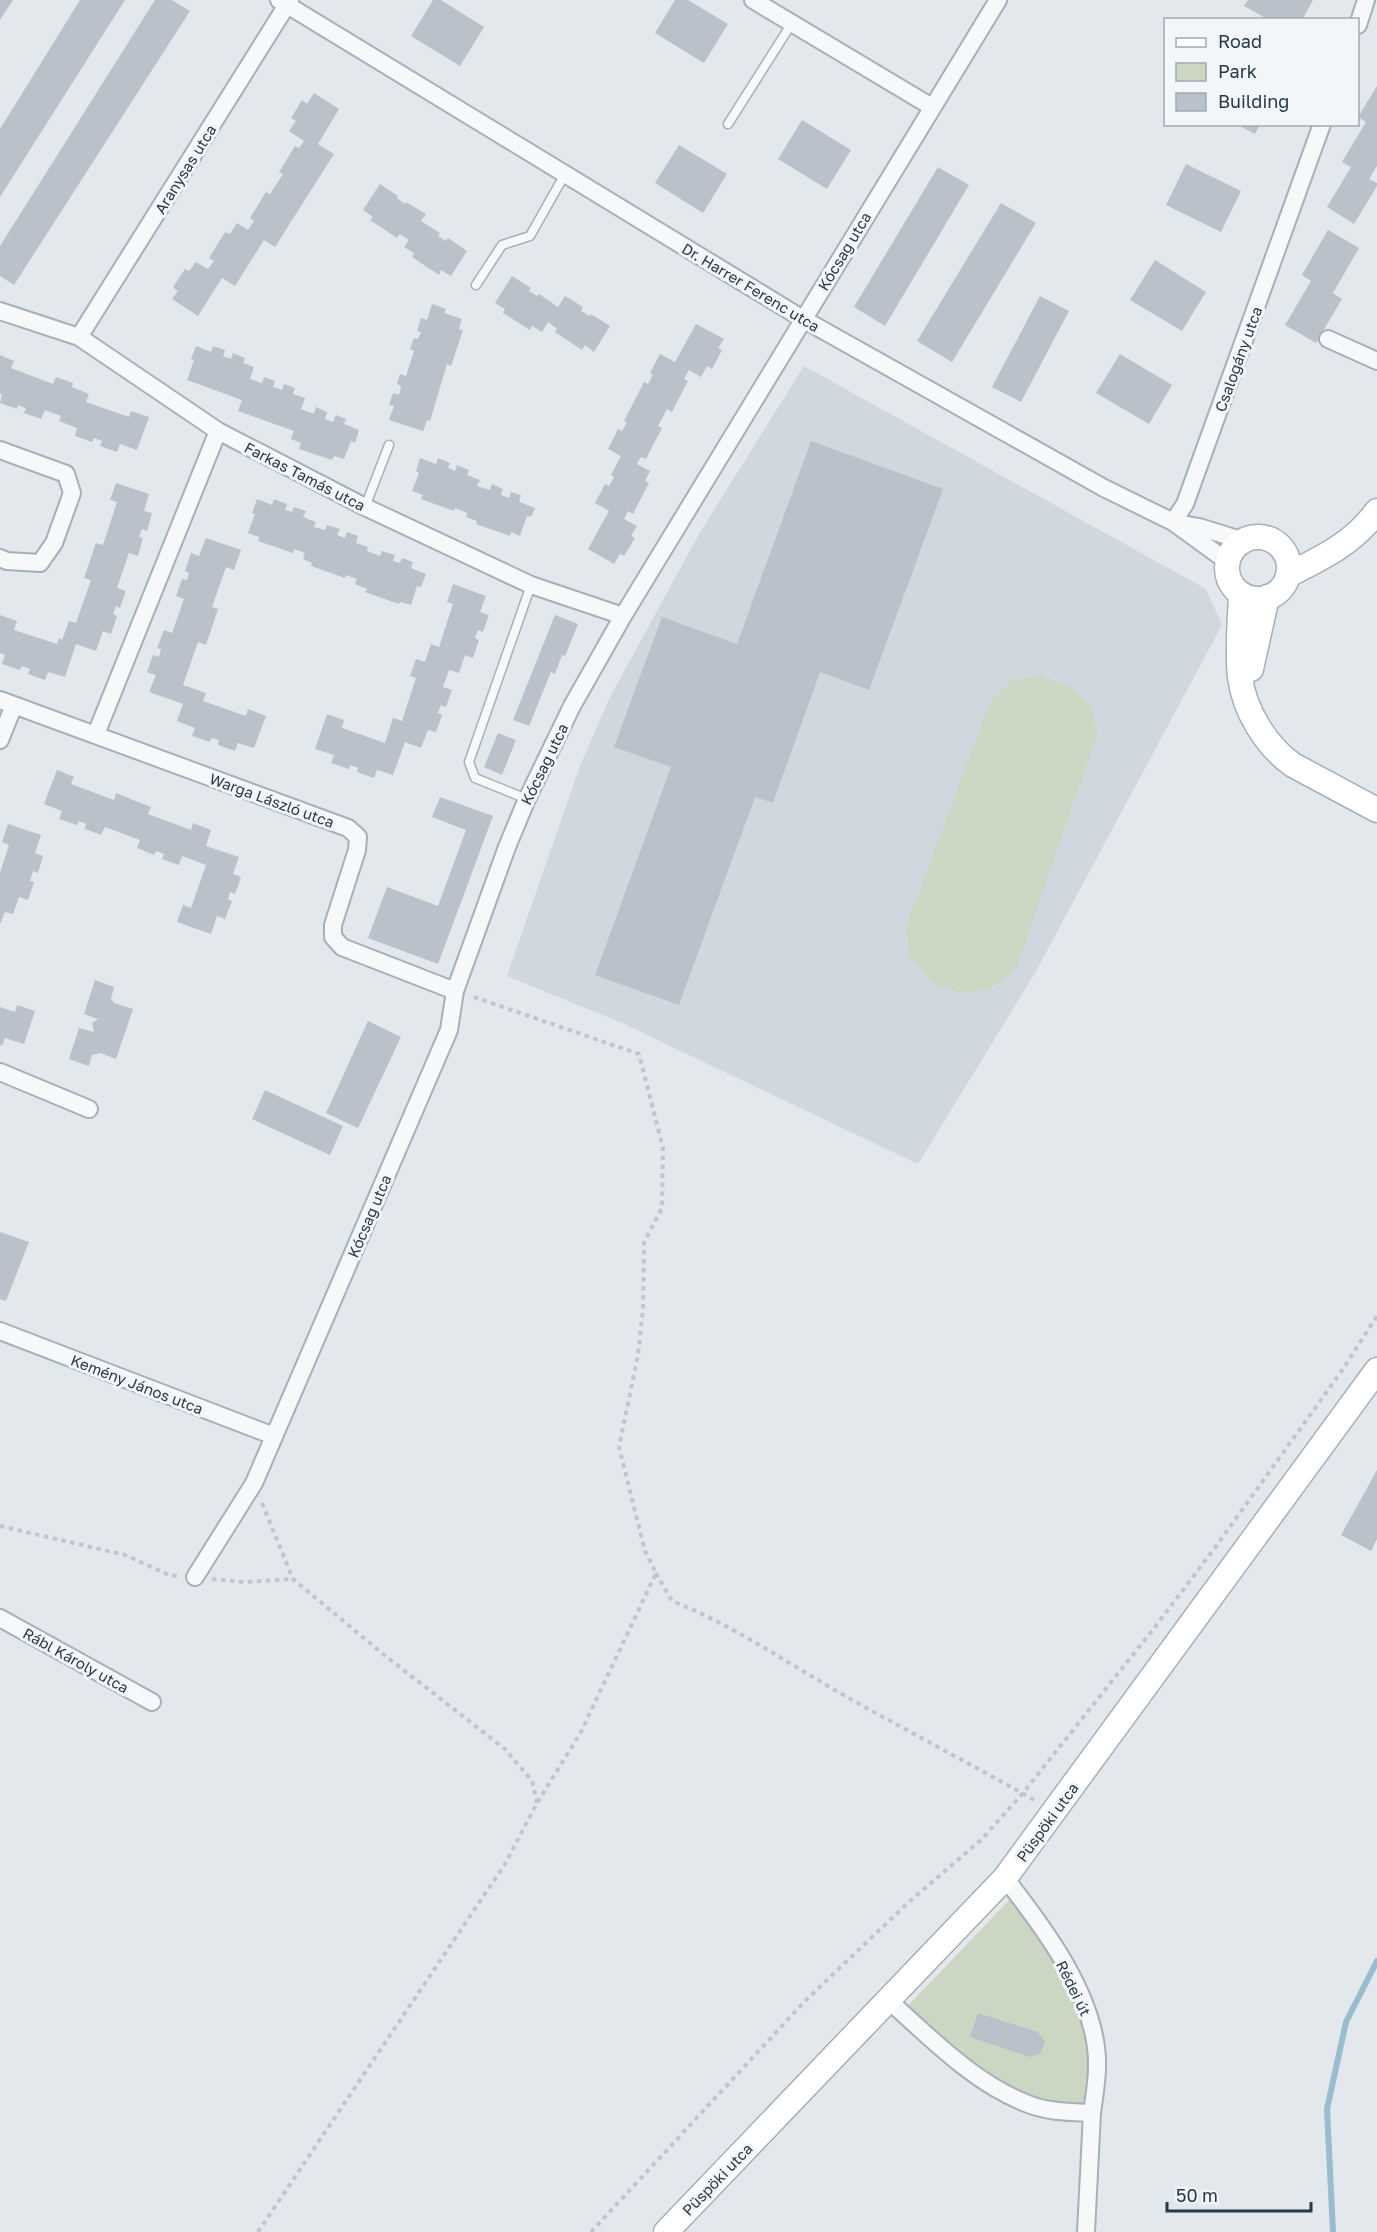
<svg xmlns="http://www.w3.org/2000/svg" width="1377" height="2232" font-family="'Golos Text',sans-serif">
  <rect width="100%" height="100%" fill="#e2e8ec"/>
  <path fill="#d0d7de" d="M804,366L1206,589L1222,625L1035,973L918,1164L622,1023L507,976L580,766L609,699L699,534Z"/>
  <path fill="#cbd7c3" d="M1042,676L1073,688L1092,707L1097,734L1016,970L988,990L959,993L931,982L909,954L906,927L990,702L1012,680Z
    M1014,1895L1085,2012L1094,2065L1088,2109L1054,2108L1002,2088L905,2009Z"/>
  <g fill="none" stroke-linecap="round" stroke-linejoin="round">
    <path stroke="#9abccf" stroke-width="6" d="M1333,2232L1327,2109L1346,2022L1377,1961"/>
  </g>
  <path fill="#b9c2ca" d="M0,0H13L0,20Z
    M80,0H125L0,197V129Z
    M155,0H172L190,11L14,285L0,276V246Z
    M433,0H441L484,27L460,66L411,36Z
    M675,0H688L728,24L704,63L655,33Z
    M1248,0H1313L1302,20H1269L1244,6Z
    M1377,86V166L1369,179L1377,183V186L1354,224L1327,207L1351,167L1342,162L1366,122L1358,117Z
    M314,93L339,109L318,144L334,154L275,247L264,240L235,286L222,278L198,316L172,299L178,291L173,287L185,269L189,271L196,262L208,269L214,261L209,258L225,232L230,234L237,223L248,230L254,221L250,218L266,192L270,194L283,174L279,172L295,146L299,148L304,141L289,131L296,121L291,118L302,100L307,104Z
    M802,120L851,150L827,189L778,159Z
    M1236,124H1260L1255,134Z
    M679,145L727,174L703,213L655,183Z
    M1186,164L1241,191L1221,232L1166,205Z
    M938,167L969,185L885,326L854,307Z
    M380,184L398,196L397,198L405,204L406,202L426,214L421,221L440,233L438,236L446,241L448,238L467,251L451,276L441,270L439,275L412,257L414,253L404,247L409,240L400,234L397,238L370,220L373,217L363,210Z
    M1001,203L1036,223L952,362L917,341Z
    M1328,230L1359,248L1333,293L1342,299L1316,343L1285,325L1311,281L1302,275Z
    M1155,260L1206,292L1182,331L1130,300Z
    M512,276L531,288L529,291L537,296L539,294L558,307L565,296L583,307L581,311L590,316L591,314L610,326L594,352L585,345L582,350L555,332L557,329L548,322L542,332L532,326L530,330L503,313L505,309L495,303Z
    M1040,296L1069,311L1021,402L992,387Z
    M432,304L446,309L444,313L462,319L459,329L463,330L451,366L447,364L430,421L427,420L423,431L389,420L394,406L389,405L393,393L399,395L401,386L397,384L400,374L406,376L414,351L410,349L414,338L418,339L421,332L417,331L421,318L427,320Z
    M696,324L724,339L718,348L722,350L712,369L707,366L701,377L689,370L684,379L688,381L672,412L667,409L658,426L662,428L646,459L641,457L637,464L650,471L645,481L649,483L633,514L628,511L624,519L637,526L631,536L635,538L624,556L620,554L614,564L588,549L609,511L595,503L605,484L609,486L614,477L611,475L621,456L608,449L618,429L622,431L627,422L624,421L644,382L648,384L653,375L650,373L660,354L675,362Z
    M196,346L211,352L213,346L225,350L223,356L231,359L233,353L245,358L243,363L254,367L250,379L262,383L264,377L275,381L273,387L282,390L284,384L295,388L293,394L305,398L301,409L314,414L316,407L327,412L325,419L333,422L336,415L346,419L344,424L359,430L355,443L351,441L344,459L334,456L332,460L299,449L301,443L291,439L294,431L238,411L242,400L187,380L194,360L191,359Z
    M1120,354L1172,385L1149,424L1096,393Z
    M0,355L14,361L11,368L53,384L56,377L73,383L72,387L89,394L86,402L129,417L131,411L149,417L137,450L120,444L117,452L100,446L102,441L94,438L92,442L75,436L77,428L59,421L61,416L45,410L41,419L24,413L26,408L18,405L17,409L0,403L2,394H0Z
    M811,441L943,489L869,690L820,672L773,803L755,797L679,1005L595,975L671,767L614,747L662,617L737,644Z
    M420,458L436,464L438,458L450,463L448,468L455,471L457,465L469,470L467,475L480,480L477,486L490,490L492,484L503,489L501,495L509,498L511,492L521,495L519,502L535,508L531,517L527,516L520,536L511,532L510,536L476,524L477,521L466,517L467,513L455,508L454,511L421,499L423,495L412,491L419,473L416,471Z
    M116,483L149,494L144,511L152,513L147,531L142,529L139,537L143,538L138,556L129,553L117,588L126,591L120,608L116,606L113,614L117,616L111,634L103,631L96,651L76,644L65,677L48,672L45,680L28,674L30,669L22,666L20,670L2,664L5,655L0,653V615L17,621L14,630L57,644L59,638L62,640L69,621L76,623L91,580L84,578L96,543L103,545L117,502L110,500Z
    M257,499L272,505L274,499L287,504L285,510L292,512L294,507L306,511L303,517L316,522L314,527L325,530L327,525L340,529L337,535L345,538L347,532L358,536L356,543L368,547L367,551L380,556L382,551L395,555L393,561L400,563L402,558L413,562L411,568L426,574L421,587L417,586L411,605L400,602L399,604L365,592L367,589L355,584L357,579L346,575L345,578L311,566L312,563L303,559L305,553L294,549L293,553L258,541L259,537L248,533L255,514L252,513Z
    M206,538L241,550L234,570L226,567L212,607L218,609L206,645L198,642L183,685L206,693L203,701L246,716L248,709L266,716L254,748L238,743L235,751L218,745L219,740L211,738L210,742L192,736L195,728L177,721L183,704L149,692L156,675L147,672L153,655L159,657L161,649L157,648L164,630L172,633L184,599L176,596L182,579L187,580L189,573L185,571L191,553L199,556Z
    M453,584L486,596L480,612L489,615L483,632L478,630L475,638L479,640L473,658L465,655L459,673L449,670L443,687L452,690L446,707L441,705L438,713L442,715L436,732L428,730L421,748L405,742L393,775L377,770L374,778L357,772L358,768L350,765L349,769L331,763L334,755L315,749L327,714L344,720L342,728L385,743L393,718L402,721L416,678L410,676L416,659L425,662L431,644L439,647L453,604L447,602Z
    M555,615L578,624L565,656L562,655L555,674L551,672L529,726L513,720Z
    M498,733L516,740L502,775L484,767Z
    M57,770L74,777L71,784L114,800L116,793L133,800L151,807L148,814L191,830L193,823L211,830L206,846L239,857L233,874L241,877L235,894L230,892L228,900L232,901L225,919L217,916L211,934L177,922L183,905L191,908L206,865L182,856L179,865L162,859L164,854L156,851L154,855L137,848L140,840L105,827L101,835L85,829L86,824L79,821L77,825L59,819L62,811L44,804Z
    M440,797L493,816L438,964L368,938L387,887L438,906L466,830L432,817Z
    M8,824L41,835L35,853L43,856L38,873L33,871L30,881L34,882L28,900L19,897L13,914L5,912L0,924V873L9,845L2,842Z
    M95,980L114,987L111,999L114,1003L133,1009L116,1059L100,1053L92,1055L89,1066L69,1059L79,1028L94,1032L92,1023L98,1019L84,1014Z
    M17,1005L35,1011L24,1044L5,1038L2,1046L0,1045V1007L15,1012Z
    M368,1021L401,1037L358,1128L326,1113Z
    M265,1090L343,1126L330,1155L252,1119Z
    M0,1232L29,1242L6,1301L0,1299Z
    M1377,1470V1539L1371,1551L1341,1535Z
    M978,2013L1038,2032L1045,2042L1040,2054L1030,2057L970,2037Z"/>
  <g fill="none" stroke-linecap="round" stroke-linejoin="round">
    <defs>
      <path id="lane" d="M728,124L792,23
        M476,285L502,245L530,236L565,174
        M365,507L389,445
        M527,799L475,778L469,762L531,585"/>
      <path id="street" d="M279,0L803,319L1104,488L1173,522L1228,562
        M753,0L932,107
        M1358,25L1366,0
        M0,311L79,337L218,431L365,507L531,585L623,616
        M79,337L290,0
        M1328,339L1377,361
        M0,450L66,474L72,493L54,543L40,563L7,561L0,558
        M1173,522L1185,504L1322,124
        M1177,523L1199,527L1244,541
        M0,700L348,828L358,837L357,850L333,925V937L342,947L455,991
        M96,734L218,431
        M0,740L14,705
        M0,1072L89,1109
        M0,1331L274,1436
        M195,1577L254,1483L449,1030L455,991L507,847L527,799L572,706L623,616L998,0
        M0,1618L152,1702
        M1005,1878C1044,1928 1099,2000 1097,2067C1097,2082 1094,2098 1092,2113
        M887,1999C930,2037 973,2083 1028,2104C1048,2112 1070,2112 1092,2113L1086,2232"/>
      <path id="secondary" d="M1227 568a31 31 0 1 1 62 0a31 31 0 1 1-62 0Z
        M1288,575C1322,558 1354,543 1377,511
        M1241,594C1240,618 1237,653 1240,677C1244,710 1266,746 1293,765L1377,810
        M1251,669L1267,597
        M666,2232L1005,1878L1377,1370"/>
    </defs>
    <use href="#lane" stroke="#a6b0b7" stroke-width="11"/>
    <use href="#street" stroke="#a6b0b7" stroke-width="20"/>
    <use href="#secondary" stroke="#a6b0b7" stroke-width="27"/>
    <path stroke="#c0c6cb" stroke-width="4" stroke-dasharray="4.5 4.5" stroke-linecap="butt" d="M262,1503L293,1579L383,1654L505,1749L532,1781L537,1803
      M0,1526L125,1555L169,1575L180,1576
      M656,1573L672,1601C731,1624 784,1661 840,1693C905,1730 971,1764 1036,1801
      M212,1579L244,1582L293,1579
      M258,2232L505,1864L537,1803L581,1732L656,1573L645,1551L619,1447L638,1355L643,1309L644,1242L662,1208L663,1148L639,1054L471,996
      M591,2232L806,2000L910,1901L981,1840L1023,1793L1155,1627L1217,1545L1343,1369L1377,1316"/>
    <use href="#lane" stroke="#f6f8fa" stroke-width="8"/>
    <use href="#street" stroke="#f6f8fa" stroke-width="16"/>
    <use href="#secondary" stroke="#fff" stroke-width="24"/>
  </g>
  <g text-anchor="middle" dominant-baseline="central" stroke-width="6" stroke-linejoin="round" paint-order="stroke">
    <g font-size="15" fill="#283846" stroke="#f2f6f9">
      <text transform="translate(185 169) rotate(-58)">Aranysas utca</text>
      <text transform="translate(844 251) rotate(-59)">Kócsag utca</text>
      <text transform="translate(751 287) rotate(31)">Dr. Harrer Ferenc utca</text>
      <text transform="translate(1238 359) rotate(-70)">Csalogány utca</text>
      <text transform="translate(305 476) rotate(27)">Farkas Tamás utca</text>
      <text transform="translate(544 764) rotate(-64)">Kócsag utca</text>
      <text transform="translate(272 800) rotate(20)">Warga László utca</text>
      <text transform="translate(369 1216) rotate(-67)">Kócsag utca</text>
      <text transform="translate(137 1384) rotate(21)">Kemény János utca</text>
      <text transform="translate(76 1660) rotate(29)">Rábl Károly utca</text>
      <text transform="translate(1047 1822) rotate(-54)">Püspöki utca</text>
      <text transform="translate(1074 1988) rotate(64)">Rédei út</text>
      <text transform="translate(717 2179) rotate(-46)">Püspöki utca</text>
    </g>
  </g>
  <rect x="1164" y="18" width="195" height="108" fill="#f2f6f9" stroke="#a1aab1" stroke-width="1.5"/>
  <rect x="1176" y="38" width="30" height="9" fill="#ffffff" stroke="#a1aab1" stroke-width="1.5"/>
  <text x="1218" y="48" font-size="18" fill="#283846">Road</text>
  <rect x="1176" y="63" width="30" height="18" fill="#cbd7c3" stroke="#a1aab1" stroke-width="1.5"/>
  <text x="1218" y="78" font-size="18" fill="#283846">Park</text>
  <rect x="1176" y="93" width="30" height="18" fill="#b9c2ca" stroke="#a1aab1" stroke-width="1.5"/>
  <text x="1218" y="108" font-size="18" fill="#283846">Building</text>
  <path d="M1167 2202v9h144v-9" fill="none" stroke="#283846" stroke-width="3"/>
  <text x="1176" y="2202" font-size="18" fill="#283846" stroke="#f2f6f9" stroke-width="4.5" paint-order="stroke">50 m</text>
</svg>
